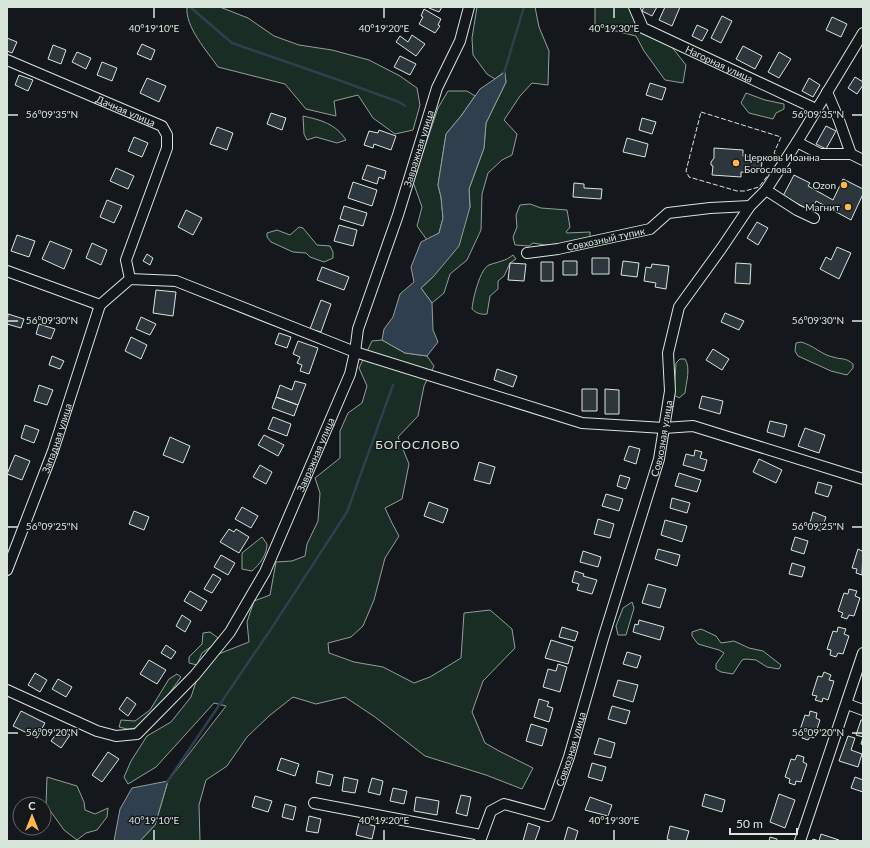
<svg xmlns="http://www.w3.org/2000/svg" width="870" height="848" font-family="Lato,sans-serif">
  <rect width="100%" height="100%" fill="#14181c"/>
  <path fill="#1a2d24" stroke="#939e99" d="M187,7H220L248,18L274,36L299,45L332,50L369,60L400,76L417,88L420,105L413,130L395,134L373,118L358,95L334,101L336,116L306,109L285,84L218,67C207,51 185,27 187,7Z
    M477,7H535L539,27L549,51L548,85L532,83L520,96L504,120L517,134L512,155L502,160L488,173L482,194L481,230L467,260L450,274L444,293L432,303L421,288L433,277L470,207L469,189L484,148L486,123L506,82L504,72L495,79L487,74L473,55L472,38Z
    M595,7H631L644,34L671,46L686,65L683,83L665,80L644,51L636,36L595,26Z
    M448,91H467L475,96L461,116L446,134L438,185L441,197L443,218L439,233L427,240L417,226L422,207L413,182L438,108Z
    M746,93L765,100L784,104V109L776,113L773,119L749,113L741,103Z
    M303,116C321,120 336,124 346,140L337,143L316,137L307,140L304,134Z
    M530,204L541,208L567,210L570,227L566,232L567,233L590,232V239L572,244L545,245L533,243L529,246L515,245L513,237L517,227L516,215L520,205Z
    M299,227L303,228L317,245L330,246L333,252V258L324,262L310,257L306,253L293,252L271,242L267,237V233L277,230L290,235Z
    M513,255L516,259L510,263L504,276L498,281V289L490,296L487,314C481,315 476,313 472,309C473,298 480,269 489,265C497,262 506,261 513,255Z
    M382,340L405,353L427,356L434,366L424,386L418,416L398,437L409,464L402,499L385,508L392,523L399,536L385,558L374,600L363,626L351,637L328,643L329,653L354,662L383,667L414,683L430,677L461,658L464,613L490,610L512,629L515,648L483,681L472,712L485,743L499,751L533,768L522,789L486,775L425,756L375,717L345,697L316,704L293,697L269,716L247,737L227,766L206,780L199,805L200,841H140L155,825L168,781L226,706L214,703L156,767L128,784L124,777L131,761L147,736L171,722L191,697L197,679L216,655L249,642L247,622L254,601L270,595L276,562L292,561L305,556L307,544L318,521L320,493L315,478L340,458V431L348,413L362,403L367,386L359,368L372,341Z
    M801,342C813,345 822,355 833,357C842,360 845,357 853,364V368L847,375L831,371L798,356L795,351L796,343Z
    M680,359H685C691,368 686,383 685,393L679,398L674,395L676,363Z
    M262,537L267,544C267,555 260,564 252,571L242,569V553Z
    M632,602L634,608L626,635H618L616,626L623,608Z
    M701,629L716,636L721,643L734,641L749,648L763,651L781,665L779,669L767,667L756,660L746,659L742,660L733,674L721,672L716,669V664L724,653L719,650L698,644L692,636V632Z
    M210,632L218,638L212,646L202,653L197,665L189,663V657L202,644L203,633Z
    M177,674L181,677L157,710L136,728L127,729L119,727L121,720L135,721L150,710L169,679Z
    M47,777L77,786L84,802L85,810L95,814L108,808L107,817L97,830L86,833L77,840L64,830L46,805Z"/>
  <path fill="#2f3f4d" stroke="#939e99" d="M505,72L506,82L486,123L484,148L469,189L470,207L459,246L433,277L421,288L432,303L433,330L438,342L427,356L405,353L382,340L384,329L393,317L400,294L414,282L411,267L421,242L439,233L443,218L441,197L438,185L446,134L461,116L480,89Z
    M168,781L155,825L140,841H114L120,809L132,788Z"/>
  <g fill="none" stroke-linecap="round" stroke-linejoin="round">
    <path stroke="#2f3f4d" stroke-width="2.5" d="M190,7L232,43L330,77L399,102L405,106
      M504,73L524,7
      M167,782L271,629L347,512L393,385"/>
  </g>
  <path fill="#2c363c" stroke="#d8e6dc" d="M429,7H442L439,12L429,8Z
    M644,7H657L652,16L642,11Z
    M665,7H680L672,26L659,20Z
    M424,9L441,19L438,25L440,26L435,33L419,24L423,17L421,16Z
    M722,16L732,21L721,43L711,38Z
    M832,17L847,24L841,37L826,30Z
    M697,25L708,30L702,41L692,36Z
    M412,35L425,44L416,56L396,42L400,36L408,42Z
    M7,38L17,42L12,53L7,51Z
    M142,44L155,50L151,60L137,54Z
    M53,45L66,50L61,64L48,59Z
    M743,46L762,56L755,69L736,59Z
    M77,52L91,58L86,69L72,62Z
    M779,52L791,59L779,78L768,72Z
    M400,56L416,64L410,75L394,67Z
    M102,62L117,68L112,81L97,75Z
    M19,75L33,80L28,91L15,85Z
    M855,77L863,82V85L857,94L848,88Z
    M147,78L166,86L159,102L140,93Z
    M809,78L820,85L813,97L802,91Z
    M650,83L666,88L662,100L646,95Z
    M271,113L286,118L282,130L267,124Z
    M642,118L656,122L652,134L639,130Z
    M826,126L836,131L826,149L816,144Z
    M217,127L233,133L227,150L210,144Z
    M379,130L396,136L391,150L374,144L373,148L364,145L369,131L378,133Z
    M134,137L148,143L142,157L128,151Z
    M627,138L648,144L645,157L623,152Z
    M714,148L743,150V156L755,157L759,159L762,163L761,168L755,173L741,172V177L712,175L713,166L711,165V162L714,158Z
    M367,165L386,171L384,179L379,177L377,184L362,179Z
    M116,168L134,176L128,189L110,181Z
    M794,175L810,183L808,186L833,200L843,179L863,189V194L851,220L816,201L811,211L783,196Z
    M353,182L377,190L372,206L348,198Z
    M574,183L584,184V188L602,189L601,199L573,197Z
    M107,200L122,206L114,223L100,217Z
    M344,206L367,213L363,226L340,219Z
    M186,210L202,218L193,235L178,227Z
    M757,222L768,228L758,245L747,238Z
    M339,225L357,230L353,246L334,241Z
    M17,235L35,241L29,257L11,251Z
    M50,241L72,250L64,269L42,259Z
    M92,243L107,250L101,265L86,258Z
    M837,247L851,253L839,279L820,269L826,257L831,260Z
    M147,254L153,258L150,265L143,261Z
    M592,258H609V274H592Z
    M563,261H577V275H563Z
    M623,261L639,263L637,277L621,275Z
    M541,262H553V281H541Z
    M510,263L526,264L524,281L508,280Z
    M736,263L751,264L750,284L735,283Z
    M652,264L669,266L666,289L655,287L656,283L644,281L646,267L651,268Z
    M322,267L349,277L344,290L317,280Z
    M156,290L176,292L173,316L153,313Z
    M321,300L331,304L321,332L310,329Z
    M725,313L744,321L739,330L721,322Z
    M8,314L24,319L21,328L7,324Z
    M141,317L156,324L150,335L136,329Z
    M39,324L55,329L51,339L36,334Z
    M279,333L291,337L287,348L275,344Z
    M131,337L147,345L141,359L125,351Z
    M298,341L318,348L309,374L300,371L302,365L297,363L300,357L293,354Z
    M713,349L729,359L722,370L706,360Z
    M52,356L64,361L60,369L49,365Z
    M497,369L517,376L513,387L494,380Z
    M295,381L306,384L298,405L276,397L280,385L292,390Z
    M39,385L53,390L47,405L34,401Z
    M582,389H597V411H582Z
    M605,389L619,390V414H605Z
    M702,396L723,401L720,414L699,408Z
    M276,397L298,405L294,416L272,408Z
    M273,417L291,424L287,436L268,429Z
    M770,421L787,425L784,437L767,432Z
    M25,425L39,430L34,443L21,438Z
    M805,428L825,435L819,453L798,446Z
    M264,435L284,445L278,456L258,445Z
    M170,437L190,446L183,463L163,455Z
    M629,446L640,449L636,464L624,460Z
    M695,450L702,452L700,458L707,460L704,471L683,465L686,454L694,456Z
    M15,455L30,461L22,480L7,474Z
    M759,459L782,470L776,483L753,472Z
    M479,462L495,467L490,484L474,480Z
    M260,465L272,472L266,484L253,477Z
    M679,473L701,480L697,492L675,486Z
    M620,475L630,478L626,489L617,486Z
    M818,482L832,486L828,497L815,493Z
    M606,494L623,499L619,511L602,506Z
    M672,498L690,503L687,513L670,508Z
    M429,502L448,509L443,523L424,516Z
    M242,507L258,516L251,528L235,519Z
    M134,511L149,517L144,530L129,524Z
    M813,512L826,517L821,531L809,526Z
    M598,519L614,524L610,538L594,534Z
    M665,520L687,526L682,542L661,535Z
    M229,529L234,532L236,529L249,537L239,553L220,542Z
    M795,537L808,541L804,554L791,550Z
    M658,549L680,555L677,566L655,559Z
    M858,549L862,551L863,549L862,575L856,573L857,569L852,568Z
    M583,551L601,557L598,567L580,562Z
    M221,555L235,563L228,575L214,567Z
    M792,563L805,567L802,577L789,574Z
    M575,571L584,574L583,576L597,580L592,594L577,590L579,584L572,582Z
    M213,574L221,579L212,593L204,589Z
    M648,584L666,589L660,608L642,603Z
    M849,589L857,591L855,596L860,598L854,616L849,615L847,619L841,617L843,613L838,611L844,593L848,594Z
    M190,591L207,601L201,611L184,601Z
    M182,615L191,621L185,632L176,626Z
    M639,620L664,627L660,640L633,632L635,624L638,625Z
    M562,627L578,632L575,641L559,637Z
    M838,627L846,629L844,634L849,636L843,654L838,653L836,657L830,655L831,650L827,649L833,631L837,632Z
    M551,640L573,647L568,664L545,658Z
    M166,645L176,652L171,659L161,653Z
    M627,652L641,656L637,668L623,664Z
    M149,660L166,670L157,684L140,674Z
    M558,664L567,667L560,692L543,687L548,669L556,671Z
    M824,672L831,675L829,680L834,681L828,700L823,698L822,702L815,700L817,696L812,695L818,676L822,677Z
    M35,673L47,680L40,692L28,685Z
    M58,679L72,687L66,697L52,689Z
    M618,680L638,685L633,702L613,696Z
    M127,697L136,704L128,716L119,709Z
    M539,699L549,702L547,706L553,708L549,722L534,717Z
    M612,706L630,711L626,724L608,719Z
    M21,711L45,723L37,738L13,726Z
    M810,711L817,713L816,718L820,720L814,738L810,737L808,740L802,738L803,734L799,733L805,715L809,716Z
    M861,720H863V745L861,744L863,737L856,735Z
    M531,724L547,729L542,746L526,741Z
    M60,729L70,735L61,748L51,741Z
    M848,736L855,738L851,750L862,754L858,767L839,761Z
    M599,738L615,743L611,758L594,754Z
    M108,752L119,759L102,782L92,775Z
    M797,755L804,757L803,762L807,764L801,782L796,781L795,785L789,783L790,779L785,777L791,759L795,760Z
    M281,758L299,764L295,776L277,770Z
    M592,763L606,767L602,781L588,777Z
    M318,771L333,775L330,786L316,783Z
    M344,777L358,780L355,793L342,791Z
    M855,777L863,780V792L851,788Z
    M372,778L383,781L380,795L368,792Z
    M393,788L407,791L404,804L390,801Z
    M705,794L725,800L722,812L702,806Z
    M779,794L795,800L785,828L770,822Z
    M461,795L471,797L467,816L456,813Z
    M255,796L272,801L268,812L252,807Z
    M416,797L439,801L437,815L414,811Z
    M590,797L612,805L608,816L585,810Z
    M285,804L296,807L293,820L282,817Z
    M309,816L321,819L318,833L306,831Z
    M359,822L375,826L372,839L356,835Z
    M528,823L540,827L535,841H523Z
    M670,826L689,831L686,841H672L667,839Z
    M568,827L578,831L575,841H564Z
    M821,834L839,840V841H812L813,839L819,841Z
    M770,837L777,839V841H769Z"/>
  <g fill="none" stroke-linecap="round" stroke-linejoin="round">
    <defs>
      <g id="minor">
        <path id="s1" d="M634,7L643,28L816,109"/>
        <path id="s2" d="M7,60L162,126L167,135V148L126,260L130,279"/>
        <path d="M827,92L839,120L851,154"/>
        <path d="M797,142L820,154H851L863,160"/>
        <path d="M766,190L797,210L814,218"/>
        <path id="s3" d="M527,253L558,249L650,229L668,213L710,208L750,206"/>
        <path d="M7,271L100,305"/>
        <path d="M100,305L130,279L176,281L355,352L582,423L664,428L693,426L863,479"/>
        <path id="s4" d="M7,570L53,451L100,305"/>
        <path id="s5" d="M7,690L97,731L116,736L137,734L195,675L230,632L265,572L350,374L355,352L358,329L398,215L437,88L460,41L469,7"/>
        <path d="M847,704L863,710"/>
        <path d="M314,803L481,835"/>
        <path id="s6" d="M480,841L491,811L504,804L548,816L569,757L603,639L659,459L670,391L668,353L679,307L721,249L750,206L766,190L797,142L863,33"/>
        <path d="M800,841L863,653"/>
      </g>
    </defs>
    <use href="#minor" stroke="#d8e6dc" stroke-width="12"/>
    <use href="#minor" stroke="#14181c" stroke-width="10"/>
    <path stroke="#d8e6dc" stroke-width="1" stroke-dasharray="5 2" stroke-linecap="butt" d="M701,112L781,137L774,153L781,158L759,187L745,191H737L689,177L686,171Z"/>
  </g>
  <path fill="none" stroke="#d8e6dc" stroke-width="1.5" d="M154,8V18M384,8V18M614,8V18M8,115H18M852,115H862M8,321H18M852,321H862M8,527H18M852,527H862M8,733H18M852,733H862M154,830V840M384,830V840M614,830V840"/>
  <g fill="#ffb74d" stroke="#14181c" stroke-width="1.5">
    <circle cx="736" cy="163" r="4"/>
    <circle cx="844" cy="185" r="4"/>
    <circle cx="848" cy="207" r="4"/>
  </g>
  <g text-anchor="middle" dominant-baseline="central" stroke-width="3" stroke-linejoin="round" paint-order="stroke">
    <g font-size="10" fill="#d8e6dc" stroke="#14181c">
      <text stroke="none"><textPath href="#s1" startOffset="107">Нагорная улица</textPath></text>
      <text stroke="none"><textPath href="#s2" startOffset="129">Дачная улица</textPath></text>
      <text stroke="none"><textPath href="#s5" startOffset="799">Завражная улица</textPath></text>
      <text stroke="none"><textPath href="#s3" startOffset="80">Совхозный тупик</textPath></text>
      <text stroke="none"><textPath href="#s4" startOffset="141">Западная улица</textPath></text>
      <text stroke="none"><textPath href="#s6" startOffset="487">Совхозная улица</textPath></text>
      <text stroke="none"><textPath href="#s5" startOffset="475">Завражная улица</textPath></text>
      <text stroke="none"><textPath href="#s6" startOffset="163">Совхозная улица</textPath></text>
    </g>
    <g font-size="10" fill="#d8e6dc" stroke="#14181c" text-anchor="end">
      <text x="744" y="157" text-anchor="start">Церковь Иоанна<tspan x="744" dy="12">Богослова</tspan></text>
      <text x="836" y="185">Ozon</text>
      <text x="840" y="207">Магнит</text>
    </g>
    <g font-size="12" letter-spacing="1" fill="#d8e6dc" stroke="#14181c">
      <text x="418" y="444">БОГОСЛОВО</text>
    </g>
  </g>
  <g font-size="10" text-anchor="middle" fill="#d8e6dc" stroke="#14181c" stroke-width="3" stroke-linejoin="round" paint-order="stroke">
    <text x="154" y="32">40°19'10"E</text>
    <text x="384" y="32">40°19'20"E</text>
    <text x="614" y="32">40°19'30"E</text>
    <text x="52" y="118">56°09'35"N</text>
    <text x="818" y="118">56°09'35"N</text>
    <text x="52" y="324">56°09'30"N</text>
    <text x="818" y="324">56°09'30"N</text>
    <text x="52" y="530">56°09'25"N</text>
    <text x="818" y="530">56°09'25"N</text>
    <text x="52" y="736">56°09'20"N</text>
    <text x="818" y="736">56°09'20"N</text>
    <text x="154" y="824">40°19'10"E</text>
    <text x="384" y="824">40°19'20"E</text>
    <text x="614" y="824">40°19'30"E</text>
  </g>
  <rect width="870" height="848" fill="none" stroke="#d8e6dc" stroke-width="16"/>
  <g transform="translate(32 816)"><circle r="19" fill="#14181c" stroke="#626a69"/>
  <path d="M0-3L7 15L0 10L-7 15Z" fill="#ffb74d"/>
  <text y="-6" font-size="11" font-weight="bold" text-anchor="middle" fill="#d8e6dc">С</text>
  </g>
  <path d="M730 828v6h67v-6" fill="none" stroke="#d8e6dc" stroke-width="2"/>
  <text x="736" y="828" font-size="12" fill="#d8e6dc" stroke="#14181c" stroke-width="3" paint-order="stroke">50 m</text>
</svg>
